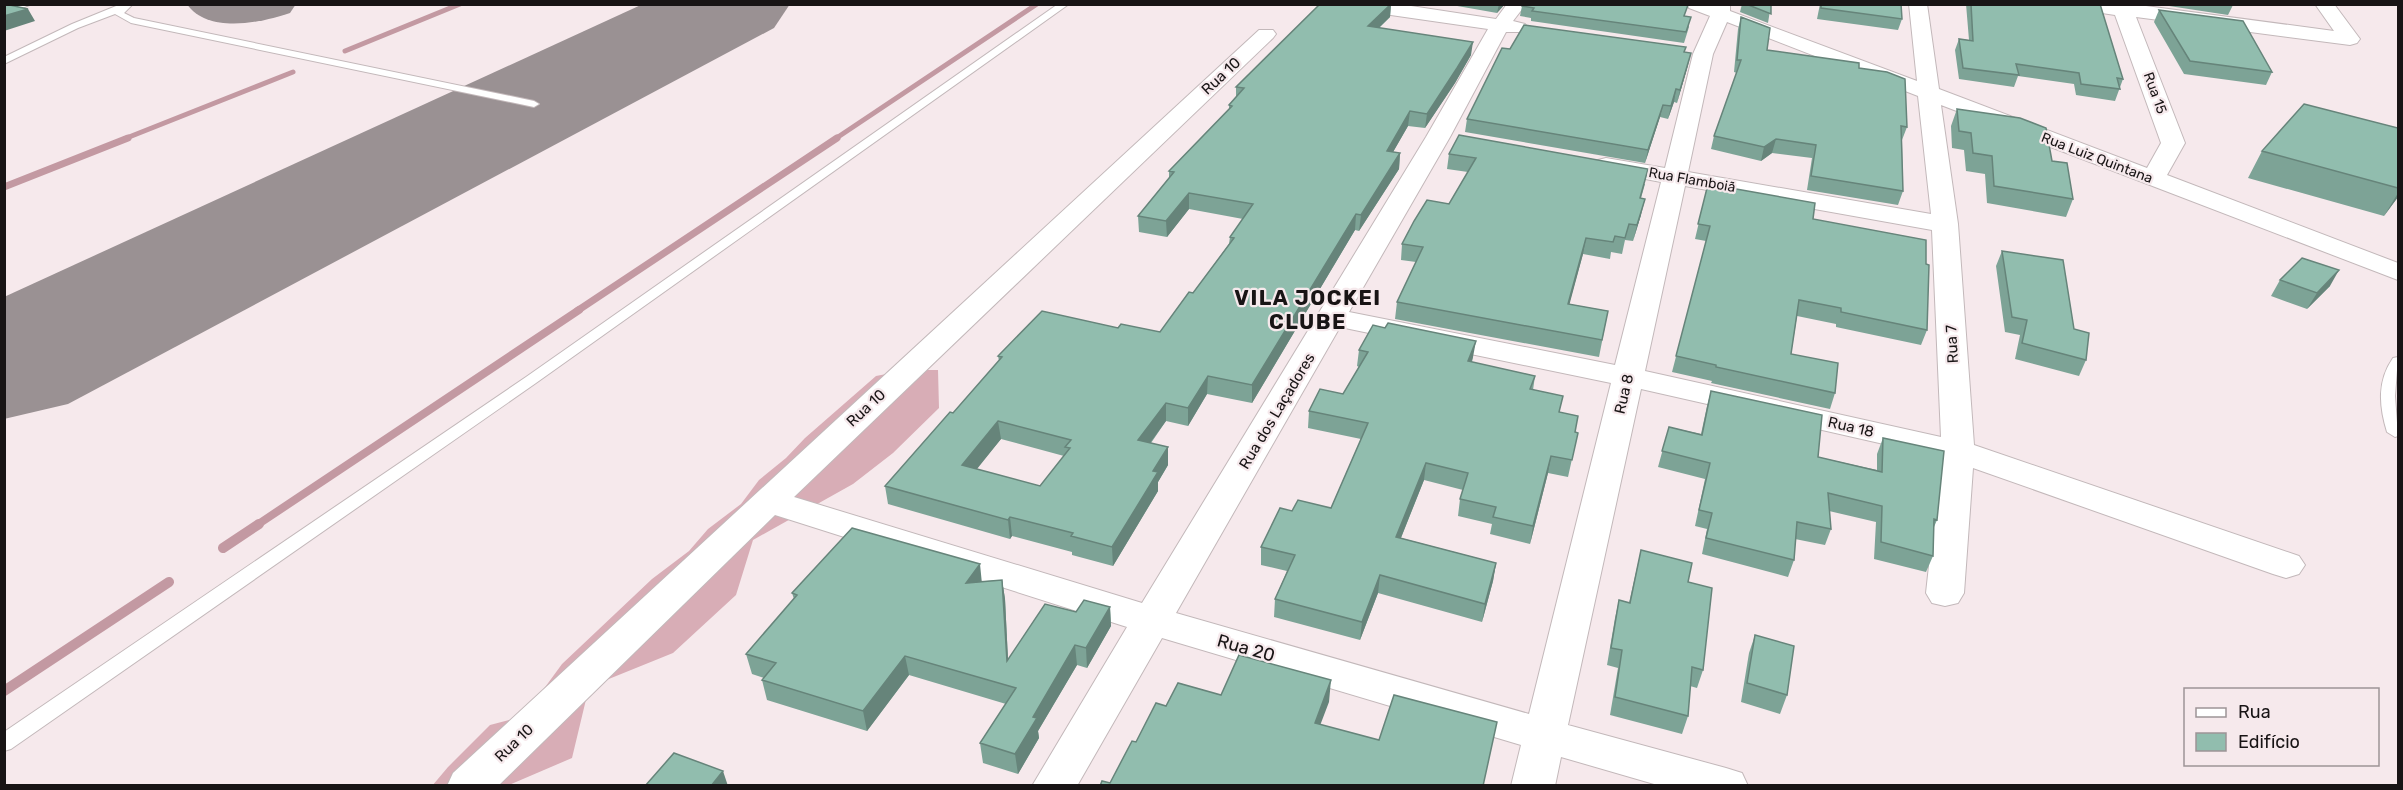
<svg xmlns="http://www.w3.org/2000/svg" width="2403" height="790" font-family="Rubik,sans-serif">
  <rect width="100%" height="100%" fill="#f6e9ec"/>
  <path fill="#d8adb6" d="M907,370H938L939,408L893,453L853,484L753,540L736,595L673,653L589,687L572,758L509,785L432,786L448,767L490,725L524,716L562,664L652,579L689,551L708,529L741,504L759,480L786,458L805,438L876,376Z"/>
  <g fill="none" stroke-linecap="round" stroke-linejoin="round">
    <path stroke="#c399a2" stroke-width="5" d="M345,51L460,4
      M124,139L293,72
      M835,139L1037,4"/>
    <path stroke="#c399a2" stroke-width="7" d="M4,187L128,138
      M577,311L837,138"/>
    <path stroke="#c399a2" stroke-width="8" d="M257,525L579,310"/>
    <path stroke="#c399a2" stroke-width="10" d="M223,548L259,524
      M4,691L169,582"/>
    <path fill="#9a9193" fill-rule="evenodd" d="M187,4H296L290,13C261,23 207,34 187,4Z"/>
    <path fill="#9a9193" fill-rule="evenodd" d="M643,4H790L774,28L68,404L4,419V297Z"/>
    <defs>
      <path id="service" d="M18,4H32L4,15V9Z
        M121,4H133L124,13L134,18L534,101L539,104L534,107L131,23L115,14L78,28L4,64V57L72,24Z
        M1058,4H1069L536,383L11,749L4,751V732L526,377Z
        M2398,357L2395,396L2398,436L2395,437L2387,432C2379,406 2377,381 2393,358Z"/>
      <path id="minor" d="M1347,4H1398L1496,19L1507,4H1526L1513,21L1525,24L1528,28L1525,32H1506L1450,137L1349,312L1615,365L1661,182L1598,170L1594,165L1598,160L1606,158L1665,168L1693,54L1710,16L1689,8L1687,4H1730V11L1917,81L1909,4H1927L1939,89L2147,168L2161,143L2115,15L2069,8L2067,4H2131L2334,31L2315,4H2334L2360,39L2357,43L2350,45L2136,17L2185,143L2167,175L2398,263V280L1941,105L1958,224L1974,445L2299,556L2305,565L2299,574L2286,578L2273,574L1973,468L1964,593L1958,603L1945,606L1932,603L1926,593L1941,457L1641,389L1568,725L1726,768L1742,773L1748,786H1661L1561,757L1555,786H1511L1521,745L1162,638L1077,786H1032L1127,627L775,515L498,786H447L453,773L1259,30H1273L1276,34L1273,38L794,497L1142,603L1426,137L1488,29L1356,10L1349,8ZM1727,22L1918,96L1931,214L1688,172L1713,54ZM1685,186L1932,230L1941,437L1645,371ZM1340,327L1611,383L1529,714L1176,613Z"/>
    </defs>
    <use href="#service" stroke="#c3b8ba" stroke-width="2"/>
    <use href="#minor" stroke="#c3b8ba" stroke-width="2"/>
    <use href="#service" fill="#fff" fill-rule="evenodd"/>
    <use href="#minor" fill="#fff" fill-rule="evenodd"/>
  </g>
  <path fill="#7da396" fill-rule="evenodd" d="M1391,4L1390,17L1379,28L1471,55L1455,83L1425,128L1408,126L1393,152L1400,153L1399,169L1359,231L1355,230L1252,403L1207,394L1188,426L1166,421L1151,443L1168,465L1158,482V491L1113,566L1072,555V552L1012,536L1010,539L888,504L885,486L953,413L999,361L998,356L1118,328L1160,332L1193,293L1229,244L1230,237L1243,219L1189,209L1167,237L1139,232L1138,216L1169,178V171L1229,109V105L1236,98V87ZM1001,439L1064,456L1040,486L976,469Z
    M1446,4H1505L1497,13Z
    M1742,4H1771L1768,23L1740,12Z
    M1820,4H1901L1902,19L1898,30L1817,19Z
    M1966,4H2100L2123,79L2115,101L2076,95L2074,84L2018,76L2014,87L1959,79L1955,50L1959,39L1969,40Z
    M2156,4H2232L2233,5L2228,15Z
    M1522,6L1686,16L1689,27L1684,43L1531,21V18L1520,16Z
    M2159,10L2272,72L2266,85L2184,74L2154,22Z
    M1741,17L1767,50L1859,68L1907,127L1902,140L1903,191L1898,205L1807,190L1812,158L1772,153L1761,161L1711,149L1714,136L1737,73L1734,72L1738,29Z
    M1510,49L1685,52L1688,65L1677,103L1674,102L1668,119L1660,117L1645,163L1465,132L1467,119Z
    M1957,109L2052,161L2073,199L2066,217L1987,203L1985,174L1966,171L1964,150L1952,148L1951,126Z
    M2398,128V197L2384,216L2248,178L2262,151Z
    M1449,154L1645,184L1641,198V215L1633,241L1625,240L1622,254L1611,252L1610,259L1583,254L1569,304L1608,311L1599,357L1395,319L1397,302L1416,262L1401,260L1402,244L1449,204L1468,172L1447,169Z
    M1708,184L1813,219L1927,330L1921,345L1836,327V324L1797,316L1791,354L1835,393L1830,409L1711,383L1712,381L1672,372L1706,241L1695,239Z
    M2002,251L2074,329L2086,360L2079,376L2015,359L2020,335L2005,332L1996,266Z
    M2280,280L2330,286L2307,309L2271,296Z
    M1359,350L1473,357L1472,362L1535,376L1533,390L1560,412L1575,432L1574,450L1568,477L1548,473L1530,544L1490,534L1492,524L1458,516L1460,499L1463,490L1424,480L1401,538L1496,563L1493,581L1482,622L1378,593L1360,640L1274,617L1275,599L1287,571L1261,565V547L1292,511L1331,508L1361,439L1308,428L1309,411L1343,394L1359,367L1357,366Z
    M1711,391L1818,457L1877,470V454L1883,438L1937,520L1934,527L1933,556L1926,572L1874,559L1876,522L1829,511L1831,529L1825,545L1795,539L1794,560L1788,577L1702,554L1707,529L1695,526L1705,479L1658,467L1669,427L1701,434L1707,406Z
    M1641,550L1688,582L1703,670L1697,688L1690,686L1688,716L1682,734L1610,715L1618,668L1607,665L1615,618L1619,600L1629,603Z
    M1002,580L1005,599L1008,659L1076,612L1110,607L1111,626L1087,668L1077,665L1038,731L1039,738L1018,774L983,763L980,743L1006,704L909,675L867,731L767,700L762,680L764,678L752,674L746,654L794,599L792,593Z
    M1755,635L1787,695L1780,714L1741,702L1749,653Z"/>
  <path fill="#66847a" d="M1391,4L1390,17L1367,39L1368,26Z
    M1499,4H1505L1497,13Z
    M28,9L35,21L4,31V16Z
    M1473,42L1471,55L1455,83L1425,128L1427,114Z
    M1691,53L1688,65L1677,103L1680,90Z
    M1676,89L1674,102L1668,119L1671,106Z
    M1663,105L1660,117L1645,163L1648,150Z
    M1410,111L1408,126L1385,166L1387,151Z
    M1776,139L1772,153L1761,161L1764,147Z
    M1400,153L1399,169L1359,231L1361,215Z
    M1189,193V209L1167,237L1166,221Z
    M2398,193V197L2384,216Z
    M1645,199L1641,215L1633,241L1637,225Z
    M1356,214L1355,230L1252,403V385Z
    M1586,238L1583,254L1565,321L1568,304Z
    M2339,270L2330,286L2307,309L2317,293Z
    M1476,341L1473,357L1466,378L1468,361Z
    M1208,376L1207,394L1188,426V408Z
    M1166,403V421L1139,458L1138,440Z
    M998,421L1001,439L965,484L962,465Z
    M1168,447V465L1158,482V491L1113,566L1112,547L1153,471Z
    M1551,456L1548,473L1530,544L1533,526Z
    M1426,463L1424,480L1394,555L1396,537Z
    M1010,517L1012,536L1010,539L1008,520Z
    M1496,563L1493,581L1482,622L1485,604Z
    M980,564L982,584L966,583Z
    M1380,575L1378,593L1360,640L1362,622Z
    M1002,580L1005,599L1009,681L1007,661Z
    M1110,607L1111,626L1087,668L1086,648Z
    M1075,645L1077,665L1038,731L1039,738L1018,774L1015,754L1033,717Z
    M905,656L909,675L867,731L863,711Z
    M1331,680L1329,702L1313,744L1315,723Z
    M723,771L728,786H711Z"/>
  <path fill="#91bdae" stroke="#66847a" stroke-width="1.5" fill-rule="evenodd" d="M4,4H5L28,9L4,16Z
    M1320,4H1391L1368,26L1473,42L1457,68L1427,114L1410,111L1387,151L1400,153L1361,215L1356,214L1252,385L1208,376L1188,408L1166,403L1138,440L1168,447L1153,471L1158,472L1112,547L1071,536L1073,533L1010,517L1008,520L885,486L950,412L953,413L1002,357L998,356L1042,311L1118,328L1121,324L1160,332L1189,292L1193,293L1234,238L1230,237L1253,204L1189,193L1166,221L1138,216L1174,172L1169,171L1232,106L1229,105L1244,88L1236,87ZM998,421L1071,440L1065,447L1070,448L1040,486L962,465Z
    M1523,4H1684L1688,5L1684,16L1691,17L1686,32L1532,11L1534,8L1522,6Z
    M1746,4H1771V14Z
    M1821,4H1901L1902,19L1821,8Z
    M1971,4H2100L2123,79L2117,78L2120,89L2081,84L2079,73L2016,64L2019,75L1963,68L1959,39L1973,41Z
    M2159,10L2243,21L2272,72L2190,61Z
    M1741,17L1770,28L1767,50L1859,63V68L1887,72L1905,79L1907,127L1901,126L1903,191L1811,176L1816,145L1776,139L1764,147L1714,136L1741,60H1737Z
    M1524,25L1686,47L1684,52L1691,53L1680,90L1676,89L1671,106L1663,105L1648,150L1467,119L1502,48L1510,49Z
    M2304,104L2398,128V188L2262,151Z
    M1957,109L2020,118L2046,128L2052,161L2067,163L2073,199L1994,186L1992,156L1973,153L1971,133L1959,131Z
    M1459,135L1648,169L1640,198L1645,199L1637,225L1629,224L1625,238L1615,236L1613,242L1586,238L1568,304L1608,311L1602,340L1397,302L1423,247L1402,244L1414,221L1427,200L1449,204L1476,158L1449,154Z
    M1708,184L1815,203L1813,219L1926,240V264L1929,265L1927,330L1841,312V308L1799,300L1791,354L1838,363L1835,393L1716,367V365L1676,356L1710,226L1698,224Z
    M2002,251L2063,260L2074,329L2089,333L2086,360L2022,343L2027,320L2012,317Z
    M2302,258L2339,270L2317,293L2280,280Z
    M1388,323L1476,341L1468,361L1535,376L1530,389L1563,396L1559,412L1578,416L1575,432L1578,433L1572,460L1551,456L1533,526L1493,517L1496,507L1460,499L1468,473L1426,463L1396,537L1496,563L1485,604L1380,575L1362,622L1275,599L1295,555L1261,547L1280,508L1292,511L1298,500L1331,508L1368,423L1309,411L1320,389L1343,394L1368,352L1359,350L1373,325L1385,328Z
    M1711,391L1822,415L1818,457L1882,472L1883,438L1944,451L1937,520L1934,519L1933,556L1881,542L1882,506L1828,493L1831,529L1797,522L1794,560L1706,538L1712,513L1699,510L1710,463L1662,451L1669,427L1702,435Z
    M852,528L980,564L966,583L1002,580L1007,661L1045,604L1076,612L1084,600L1110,607L1086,648L1075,645L1033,717L1037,718L1015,754L980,743L1016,688L905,656L863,711L762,680L776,663L746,654L797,595L792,593Z
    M1641,550L1692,563L1688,582L1712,588L1703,670L1692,667L1688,716L1615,697L1622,650L1611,648L1619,600L1630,603Z
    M1755,635L1794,646L1787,695L1747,683Z
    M1239,655L1331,680L1315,723L1379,740L1394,695L1497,722L1483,786H1100L1102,781L1110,783L1132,741L1136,742L1156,703L1166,706L1178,683L1221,695Z
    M674,753L723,771L711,786H645Z"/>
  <g text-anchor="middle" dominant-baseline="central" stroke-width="4.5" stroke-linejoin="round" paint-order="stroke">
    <g font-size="14" fill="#181415" stroke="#f6e9ec">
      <text transform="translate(2155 93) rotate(70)">Rua 15</text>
      <text transform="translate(2097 158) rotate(21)">Rua Luiz Quintana</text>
      <text transform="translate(1692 180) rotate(10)">Rua Flamboiã</text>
    </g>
    <g font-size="15" fill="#181415" stroke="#f6e9ec">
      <text transform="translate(1221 76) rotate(-43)">Rua 10</text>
      <text transform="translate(1952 344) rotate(-93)">Rua 7</text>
      <text transform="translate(1624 394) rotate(-77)">Rua 8</text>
      <text transform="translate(866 408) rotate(-43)">Rua 10</text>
      <text transform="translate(1277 411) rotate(-59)">Rua dos Laçadores</text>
      <text transform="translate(1851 427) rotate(13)">Rua 18</text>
      <text transform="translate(514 743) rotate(-44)">Rua 10</text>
    </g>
    <g font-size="18" fill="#181415" stroke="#f6e9ec">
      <text transform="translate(1246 648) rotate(16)">Rua 20</text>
    </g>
    <g font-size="21" font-weight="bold" letter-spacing="1.5" fill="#181415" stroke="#f6e9ec">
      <text x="1308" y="297">VILA JOCKEI<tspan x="1308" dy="24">CLUBE</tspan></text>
    </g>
  </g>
  <rect width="2403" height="790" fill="none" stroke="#181415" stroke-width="12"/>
  <rect x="2184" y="688" width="195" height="78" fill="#f6e9ec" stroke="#9d9496" stroke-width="1.5"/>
  <rect x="2196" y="708" width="30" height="9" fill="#ffffff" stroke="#9d9496" stroke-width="1.5"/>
  <text x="2238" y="718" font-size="18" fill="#181415">Rua</text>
  <rect x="2196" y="733" width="30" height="18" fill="#91bdae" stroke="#9d9496" stroke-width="1.5"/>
  <text x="2238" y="748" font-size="18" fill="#181415">Edifício</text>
</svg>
